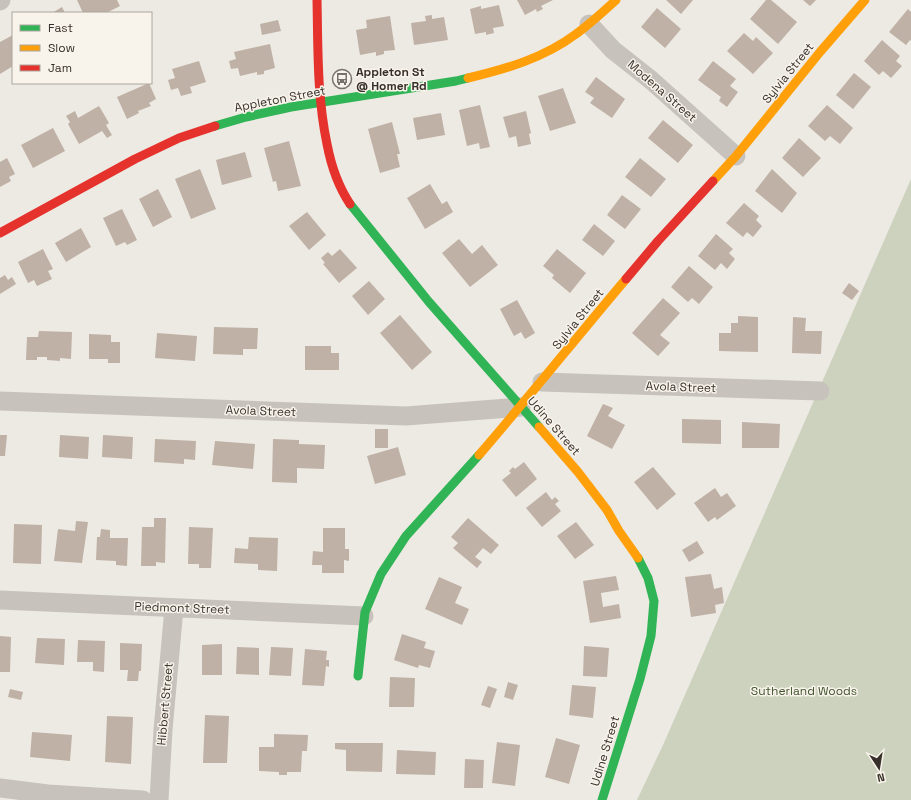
<svg xmlns="http://www.w3.org/2000/svg" width="911" height="800" font-family="'Space Grotesk',sans-serif">
  <rect width="100%" height="100%" fill="#edeae3"/>
  <path fill="#ccd2be" d="M911,179V800H637L663,745Z"/>
  <path fill="#bfb1a6" d="M77,0H117L120,6L106,13H83Z
    M517,0H553L541,6L543,9L537,12L536,9L525,15Z
    M666,0H693L681,14Z
    M766,0H771L797,22L778,44L750,19Z
    M803,0H816L810,6Z
    M499,5L504,26L493,28L494,33L486,35V32L475,34L470,9L481,6V9Z
    M62,7L65,13H52Z
    M657,8L681,29L665,48L641,27Z
    M908,9L911,12V41L910,40L906,45L889,32Z
    M432,15V19L444,17L448,40L414,45L411,23L426,21L425,16Z
    M390,16L395,50L384,51V54L376,56V52L360,55L356,30L367,28L366,20Z
    M278,20L281,31L262,35L260,24Z
    M744,33L753,41L756,37L773,53L753,74L727,51Z
    M13,35V66L0,74V42Z
    M882,40L900,56L896,61L902,66L891,78L883,71L879,75L864,61Z
    M270,44L275,68L264,71V74L257,75V72L240,76L238,68L231,69L229,61L236,59L234,52Z
    M199,61L206,82L190,87L192,93L181,96L178,88L171,90L168,80L175,78L172,69Z
    M713,61L736,79L730,86L738,92L727,107L719,101L721,97L698,80Z
    M854,73L871,87L853,109L836,95Z
    M596,77L625,99L612,118L590,103L594,98L585,92Z
    M149,83L156,99L149,103L151,106L138,111L139,113L127,119L117,97Z
    M563,88L576,123L550,131L538,96Z
    M480,105L490,147L480,149L479,143L467,146L459,110Z
    M827,105L853,128L840,144L830,136L825,141L808,126Z
    M99,106L109,123L106,125L112,135L107,138L102,131L79,144L68,124L70,122L66,116L75,111L78,118Z
    M526,111L531,133L529,134L531,144L518,147L516,136L509,138L503,117Z
    M441,113L445,135L417,140L413,118Z
    M663,120L693,145L678,163L648,138Z
    M392,122L400,154H397L400,167L380,173L368,129Z
    M53,128L65,151L33,168L21,145Z
    M799,138L821,158L803,177L782,158Z
    M289,141L301,186L278,191L276,181L273,182L264,148Z
    M245,152L252,177L222,185L216,160Z
    M7,158L15,174L9,177L11,181L0,187V162Z
    M640,158L666,179L651,197L625,177Z
    M200,169L216,209L191,219L175,179Z
    M772,169L797,193L782,213L755,191Z
    M430,184L442,204L447,201L453,212L425,229L407,198Z
    M158,189L172,217L153,227L139,199Z
    M622,195L641,209L625,229L607,215Z
    M744,203L759,216L756,220L762,226L753,237L747,232L743,237L726,223Z
    M122,209L137,240L127,245L125,242L116,246L103,218Z
    M307,212L326,235L309,250L289,226Z
    M594,224L615,241L603,256L582,240Z
    M81,228L91,247L66,262L55,243Z
    M716,234L733,249L729,253L735,259L727,269L721,263L715,270L698,256Z
    M459,239L472,254L482,245L498,265L470,287L442,253Z
    M43,249L53,269L48,271L52,279L37,286L34,280L28,283L18,262Z
    M340,249L357,268L339,283L323,264L325,263L321,258L328,252L332,256Z
    M557,249L586,273L570,293L552,278L554,275L543,266Z
    M689,266L713,287L699,304L692,298L688,302L671,287Z
    M5,275L8,280L12,277L16,284L0,294V278Z
    M369,281L385,299L368,315L352,296Z
    M849,283L859,291L852,300L842,293Z
    M663,298L680,313L660,335L670,343L658,356L632,333Z
    M517,300L535,333L525,339L521,332L514,336L500,309Z
    M400,315L432,352L412,370L380,333Z
    M738,316L758,317V352L719,351V333H731V323H738Z
    M793,317L806,318L805,331H822L821,354L792,353Z
    M214,327L258,328L257,349H243V355L213,354Z
    M39,331L72,332L71,359L60,358V361L47,360V357H37V360H26L27,337H38Z
    M157,333L197,336L195,361L155,358Z
    M89,334L111,335V342H120V363H108V359H89Z
    M305,346H331V353H339V370H305Z
    M603,404L613,408L608,416L625,425L612,449L587,436Z
    M682,419L721,420V444L682,443Z
    M742,422L780,424L779,448H742Z
    M375,429H388V448H375Z
    M0,435H7L5,456H0Z
    M60,435L89,437L88,459L59,457Z
    M103,435L133,437L132,459L102,457Z
    M155,439L196,441L195,460L184,459V464L154,462Z
    M273,439L299,440V444L325,445L324,469L297,468V483L272,482Z
    M215,441L255,444L253,469L212,465Z
    M398,447L406,475L375,484L367,456Z
    M524,462L537,479L516,497L502,480L511,473L509,471L513,467L515,469Z
    M653,467L676,494L657,510L634,482Z
    M715,488L721,497L727,493L736,506L717,520L715,517L708,522L694,503Z
    M546,492L552,500L555,497L559,501L555,504L561,511L542,527L526,508Z
    M154,518H166L165,563L156,562V566H141L142,527H154Z
    M468,518L499,545L491,554L483,548L475,557L482,562L477,568L453,548L458,543L451,537Z
    M76,521L88,522L82,563L54,561L58,529L75,531Z
    M576,522L594,545L575,559L557,536Z
    M14,524L42,525L41,564L13,563Z
    M189,527L213,528L211,568H199V564H188Z
    M323,528H345V549H349V561L344,560V573H322V565H312L313,551L323,552Z
    M101,529L110,530V538H128L127,566L116,565V561L96,560L97,537H100Z
    M249,537L278,538L277,571L258,570V564L234,563L235,548L248,549Z
    M697,541L704,553L689,562L682,550Z
    M711,574L714,589L722,587L724,603L715,605L716,613L691,617L685,577Z
    M616,576L619,590L601,593L603,607L619,604L621,618L590,623L583,581Z
    M439,577L462,587L455,603L469,609L462,625L425,609Z
    M402,634L426,642L424,648L435,651L430,668L419,665L418,668L394,660Z
    M0,636L11,637L10,672H0Z
    M37,638L65,639L64,665L35,663Z
    M78,640L105,641L104,672L93,671V662H77Z
    M120,643L142,644L141,671H139L138,681H127L128,670H120Z
    M222,644V675H202V645Z
    M584,646L609,648L607,677L583,676Z
    M237,647L259,648V675L236,674Z
    M271,647L293,648L291,676L269,675Z
    M305,649L327,651L326,660H329V667L326,666L324,686L302,685Z
    M390,677L415,678L414,707H389Z
    M508,682L518,685L513,700L504,697Z
    M572,685L596,687L593,718L569,715Z
    M488,686L497,689L490,708L481,705Z
    M10,689L23,692L21,700L8,697Z
    M205,715L229,716L227,763H203Z
    M107,716L133,717L131,764L105,762Z
    M32,732L72,735L70,761L30,757Z
    M274,734L308,735L307,751H302L301,772H287V775H279V772L259,771V747H274Z
    M556,738L580,745L569,784L545,777Z
    M497,742L520,745L515,786L492,783Z
    M335,743H383L382,772L346,771V750L335,749Z
    M397,750L436,752L435,775L396,774Z
    M465,759L484,760L483,788H464Z"/>
  <g fill="none" stroke-linecap="round" stroke-linejoin="round">
    <path stroke="#c7c2bc" stroke-width="19" d="M0,1L1,0
      M589,24L613,50L651,80L736,156
      M542,382L820,391
      M0,401L406,416L521,407
      M0,600L364,616
      M0,788L48,794L143,800
      M159,800L163,730L174,608"/>
    <path stroke="#30b455" stroke-width="9" d="M215,126L246,117L291,107L456,81L468,78
      M350,204L429,302L539,427
      M358,676L365,612L381,574L406,536L479,455
      M602,800L640,679L651,636L654,601L648,578L638,558"/>
    <path stroke="#ff9f0a" stroke-width="9" d="M468,78C506,69 544,58 576,34C590,24 603,12 616,0
      M713,181L736,156L820,52L865,0
      M539,427L578,472L607,510L619,531L638,558
      M479,455C529,397 577,337 626,279"/>
    <path stroke="#e5322d" stroke-width="9" d="M317,0C318,48 317,97 327,144C331,165 338,186 350,204
      M0,233L135,159L179,138L215,126
      M626,279L658,241L713,181"/>
  </g>
  <defs>
    <symbol id="bus-ring" viewBox="-11 -11 22 22"><circle r="9.5" fill="#f9f4eb" stroke="#77716b" stroke-width="1.5"/><path d="M-5-6H5V4H4V6H2V4H-2V6H-4V4H-5ZM-3.5-4V0h7V-4ZM-3.5 1.2v1.5H-2V1.2ZM2 1.2v1.5H3.5V1.2Z" fill="#77716b"/></symbol>
  </defs>
  <g fill-rule="evenodd">
    <use href="#bus-ring" x="331" y="68" width="22" height="22"/>
  </g>
  <g text-anchor="middle" dominant-baseline="central" stroke-width="3" stroke-linejoin="round" paint-order="stroke">
    <g font-size="12" font-weight="bold" fill="#37302a" stroke="#f9f4eb" text-anchor="start">
      <text x="356" y="72">Appleton St<tspan x="356" dy="14">@ Homer Rd</tspan></text>
    </g>
    <g font-size="12" fill="#37302a" stroke="#f9f4eb">
      <text transform="translate(788 73) rotate(-51)">Sylvia Street</text>
      <text transform="translate(662 91) rotate(41)">Modena Street</text>
      <text transform="translate(280 99) rotate(-11)">Appleton Street</text>
      <text transform="translate(578 319) rotate(-51)">Sylvia Street</text>
      <text transform="translate(681 387) rotate(2)">Avola Street</text>
      <text transform="translate(261 411) rotate(2)">Avola Street</text>
      <text transform="translate(554 426) rotate(49)">Udine Street</text>
      <text transform="translate(182 608) rotate(2)">Piedmont Street</text>
      <text transform="translate(165 704) rotate(-85)">Hibbert Street</text>
      <text transform="translate(605 751) rotate(-73)">Udine Street</text>
    </g>
    <g font-size="12" fill="#425430" stroke="#f9f4eb">
      <text x="804" y="691">Sutherland Woods</text>
    </g>
  </g>
  <rect x="12" y="12" width="140" height="72" fill="#f9f4eb" stroke="#aba69e"/>
  <rect x="20" y="25" width="20" height="6" fill="#30b455" stroke="#aba69e"/>
  <text x="48" y="32" font-size="12" fill="#37302a">Fast</text>
  <rect x="20" y="45" width="20" height="6" fill="#ff9f0a" stroke="#aba69e"/>
  <text x="48" y="52" font-size="12" fill="#37302a">Slow</text>
  <rect x="20" y="65" width="20" height="6" fill="#e5322d" stroke="#aba69e"/>
  <text x="48" y="72" font-size="12" fill="#37302a">Jam</text>
  <g transform="translate(879 768) rotate(168)" stroke="#f9f4eb" stroke-width="3" paint-order="stroke">
  <path d="M0-3L7 15L0 10L-7 15Z" fill="#37302a"/>
  <text y="-6" font-size="11" font-weight="bold" text-anchor="middle" fill="#37302a">N</text>
  </g>
</svg>
